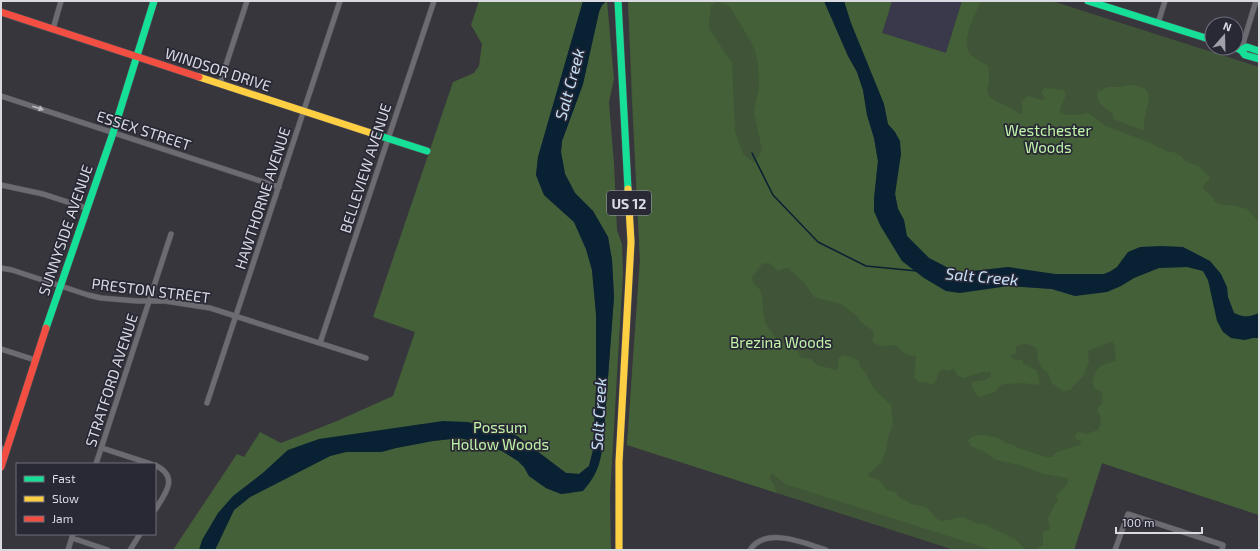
<svg xmlns="http://www.w3.org/2000/svg" width="1260" height="551" font-family="'Exo 2',sans-serif">
  <rect width="100%" height="100%" fill="#36363c"/>
  <path fill="#39394b" d="M892,1H962L946,53L881,33Z"/>
  <path fill="#405537" d="M628,1H824L902,261L1231,338H1259V515L1102,463L1074,550H954L627,445L640,260L632,105Z
    M844,1H892L882,33L946,53L962,1H1052L1259,67V313L929,258L906,235L904,220Z"/>
  <path fill="#446038" d="M479,1H583L538,157L536,175L544,195L574,222L586,249L592,270L596,314V388L593,450L589,466L579,474L566,473L517,436L488,426L467,422L417,425L387,430L288,450L264,472L199,550H173L237,454L244,457L260,432L281,443L337,421L393,396L415,332L373,317L453,82L474,73L479,66L482,44L471,25Z
    M607,1L614,79L609,102L614,164L617,230L622,244L623,273L610,495L611,550H215L234,510L250,497L330,456L346,452H381L396,448L433,441L460,438L468,440L479,442L502,451L518,461L524,467L529,476L546,488L561,494L572,493L603,444L614,297L612,260L608,237L593,211L575,193L565,174L561,152L562,141L583,84L599,12L602,5Z
    M628,1H716L711,6L709,22V29L732,63L735,132L743,154L754,163L762,150L754,111L759,87L758,63L754,47L730,7L717,1H824L848,56L857,72L863,90L867,115L874,138L878,161L874,198V211L880,225L902,261L924,278L946,291L984,290L1008,286L1052,289L1075,296L1121,286L1134,278L1159,268L1187,267L1203,271L1208,280L1213,296L1231,338L1245,340L1253,338H1259V515L1102,463L1074,550H1035L1043,545V532L1049,530L1051,527L1049,524L1048,518C1052,512 1053,506 1058,501L1056,496C1060,491 1065,488 1068,482L1067,478L1045,474L1019,465L996,460L983,451L971,446L968,441C973,432 989,435 998,438C1001,439 1003,442 1007,443C1011,445 1014,444 1018,448L1046,457H1052L1057,452L1080,445L1082,442L1076,439L1075,435L1079,432L1086,434L1098,430C1102,422 1102,417 1097,411L1099,406L1103,403L1102,401L1103,395L1101,391L1095,389L1092,382C1097,365 1101,365 1116,361L1115,346L1112,341L1088,351L1089,362L1083,376L1070,390L1063,391L1052,383L1048,373L1042,368L1038,360L1037,349C1030,344 1024,342 1016,347V353L1010,355C1015,362 1015,359 1022,360L1023,364L1036,370L1039,378L1040,383L1037,385L1023,383L1004,384L1000,386L995,392L979,397L974,391L971,386L973,382L985,380L991,377L990,372H982L963,378L958,376L954,369L947,371L943,369L937,374V379L932,385L925,382H919L914,378L916,356C907,356 902,352 896,345C886,346 879,348 872,341L874,334L872,330L861,322L857,316L841,304L814,297L803,281L792,272L789,268H785L778,271L769,263L762,264L752,277L753,283C755,285 758,288 760,290C765,298 760,315 768,327C771,331 775,338 780,341C791,348 796,345 801,358L811,359L817,365L836,370L838,368V359L842,355L850,357L859,361V365L866,374L874,389L891,405L893,425L888,437L886,450L880,464L869,473L868,476C879,480 881,480 886,490L895,492L899,497L911,504L926,507L937,519L942,521L963,517L975,523L983,524L1015,539L1026,550H992L785,484L772,473L769,478L774,485L777,493L627,445L640,260Z
    M844,1H892L882,33L946,53L962,1H981C975,15 958,44 972,56C977,60 983,63 988,66C989,72 989,76 989,82C988,85 987,89 987,91C989,104 1013,105 1019,114H1022C1023,104 1018,103 1028,96L1042,100L1045,98L1041,92L1045,88L1064,90L1066,95L1061,106L1060,112C1068,117 1076,114 1085,114L1087,112L1106,126L1150,143L1168,152H1173L1181,156L1185,161L1198,166L1210,177L1209,180L1204,184L1203,188L1213,198L1214,201C1224,208 1227,204 1236,206C1240,207 1242,209 1246,208L1257,220H1259V313C1249,317 1244,318 1234,313L1228,297L1227,287L1210,261L1183,247L1161,246L1122,259L1117,267L1111,271L1104,274H1055L1008,267L964,272L950,269L929,258L907,236L904,220L898,209L895,194L901,154L895,132L888,124L884,104L851,23Z
    M1128,85C1166,87 1139,108 1145,131L1113,119V114C1105,108 1094,102 1098,91L1103,90L1107,87H1121Z"/>
  <path fill="#082133" d="M583,1H607L602,5L599,12L583,84L562,141L561,152L565,174L575,193L593,211L608,237L612,260L614,297L603,444C600,465 597,475 583,491L561,494L546,488L529,476L524,467L518,461L502,451L479,442L468,440L460,438L433,441L396,448L381,452H346L330,456L250,497L234,510L215,550H199L202,540L218,513L233,496L264,472L288,450L319,439L443,421L467,422L488,426L517,436L566,473L579,474L589,466L593,450L596,388V314L592,270L586,249L574,222L544,195L536,175L538,157Z
    M824,1H844L851,23L884,104L888,124L895,132L900,141L901,154L895,194L898,209L904,220L907,236L929,258L950,269L964,272L1008,267L1055,274H1104L1111,271L1117,267L1128,252L1140,247L1161,246L1183,247L1210,261L1221,274L1227,287L1228,297L1234,313C1244,318 1249,317 1259,313V338H1253L1245,340L1231,338L1223,332L1217,321L1208,280L1203,271L1187,267L1159,268L1134,278L1121,286L1107,292L1075,296L1052,289L1008,286L960,293L946,291L924,278L902,261L880,225L874,211V198L878,161L874,138L867,115L863,90L857,72L848,56Z"/>
  <g fill="none" stroke-linecap="round" stroke-linejoin="round">
    <path stroke="#082133" stroke-width="1.5" d="M752,153L773,195L818,242L866,266L917,271"/>
    <defs>
      <path id="street" d="M1158,23L1165,1
        M53,29L61,1
        M1241,50L1256,1
        M220,83L247,1
        M1,96L279,187
        M1,185L43,194L86,208
        M1,268L12,270L88,295L101,298L137,301H165L210,308L366,358
        M320,343L434,1
        M1,349L35,360
        M207,403L340,1
        M1,448L7,450
        M102,448L151,464
        M96,464L171,234
        M155,465C180,477 165,494 155,510
        M72,538L108,550
        M68,550L73,534
        M130,550L140,534
        M750,550C765,526 805,543 826,550
        M1115,550L1128,514L1223,545L1222,550"/>
      <path id="fast" d="M618,1L628,189
        M1088,1L1212,40
        M1236,48L1241,50L1245,55L1259,59
        M1241,50L1247,47L1259,51
        M371,133L427,151
        M46,328L113,133L154,1"/>
      <path id="slow" d="M199,77L371,133
        M619,550V462L631,242L628,189"/>
      <path id="jam" d="M1,12L199,77
        M1,467L46,328"/>
    </defs>
    <use href="#street" stroke="#535359" stroke-width="6"/>
    <use href="#fast" stroke="#535359" stroke-width="8"/>
    <use href="#slow" stroke="#535359" stroke-width="8"/>
    <use href="#jam" stroke="#535359" stroke-width="8"/>
    <use href="#street" stroke="#6c6b71" stroke-width="5"/>
    <use href="#fast" stroke="#16e098" stroke-width="7"/>
    <use href="#slow" stroke="#ffcf43" stroke-width="7"/>
    <use href="#jam" stroke="#f24e42" stroke-width="7"/>
  </g>
  <defs><path id="oneway-solid" d="M-6-.8H1V-3.2L6.5 0L1 3.2V.8H-6Z"/></defs>
  <use fill="#b9b9c1" href="#oneway-solid" transform="translate(38 108) rotate(18)"/>
  <g text-anchor="middle" dominant-baseline="central" stroke-width="3.5" stroke-linejoin="round" paint-order="stroke">
    <rect fill="#292835" stroke="#a5a5af" stroke-width="1" x="607" y="191" width="44" height="24" rx="3"/>
    <g font-size="14" font-weight="bold" fill="#dadae3">
      <text x="629" y="203">US 12</text>
    </g>
    <g font-size="15" fill="#dadae3" stroke="#292835">
      <text transform="translate(218 69) rotate(18)">WINDSOR DRIVE</text>
      <text transform="translate(144 130) rotate(18)">ESSEX STREET</text>
      <text transform="translate(365 168) rotate(-72)">BELLEVIEW AVENUE</text>
      <text transform="translate(262 198) rotate(-72)">HAWTHORNE AVENUE</text>
      <text transform="translate(65 230) rotate(-71)">SUNNYSIDE AVENUE</text>
      <text transform="translate(151 290) rotate(7)">PRESTON STREET</text>
      <text transform="translate(111 380) rotate(-72)">STRATFORD AVENUE</text>
    </g>
    <g font-size="15" fill="#c1f6aa" stroke="#292835">
      <text x="1048" y="130">Westchester<tspan x="1048" dy="17">Woods</tspan></text>
      <text x="781" y="342">Brezina Woods</text>
      <text x="500" y="427">Possum<tspan x="500" dy="17">Hollow Woods</tspan></text>
    </g>
    <g font-size="16" font-style="italic" fill="#c5e2fa" stroke="#292835">
      <text transform="translate(569 84) rotate(-75)">Salt Creek</text>
      <text transform="translate(982 276) rotate(5)">Salt Creek</text>
      <text transform="translate(598 414) rotate(-87)">Salt Creek</text>
    </g>
  </g>
  <rect width="1260" height="551" fill="none" stroke="#dadae3" stroke-width="4"/>
  <rect x="16" y="463" width="140" height="72" fill="#292835" stroke="#706f7b"/>
  <rect x="24" y="476" width="20" height="6" fill="#16e098" stroke="#706f7b"/>
  <text x="52" y="483" font-size="12" fill="#dadae3">Fast</text>
  <rect x="24" y="496" width="20" height="6" fill="#ffcf43" stroke="#706f7b"/>
  <text x="52" y="503" font-size="12" fill="#dadae3">Slow</text>
  <rect x="24" y="516" width="20" height="6" fill="#f24e42" stroke="#706f7b"/>
  <text x="52" y="523" font-size="12" fill="#dadae3">Jam</text>
  <g transform="translate(1224 36) rotate(20)"><circle r="19" fill="#292835" stroke="#706f7b"/>
  <path d="M0-3L7 15L0 10L-7 15Z" fill="#a1a1a9"/>
  <text y="-6" font-size="11" font-weight="bold" text-anchor="middle" fill="#dadae3">N</text>
  </g>
  <path d="M1116 527v6h86v-6" fill="none" stroke="#dadae3" stroke-width="2"/>
  <text x="1122" y="527" font-size="12" fill="#dadae3" stroke="#292835" stroke-width="3" paint-order="stroke">100 m</text>
</svg>
